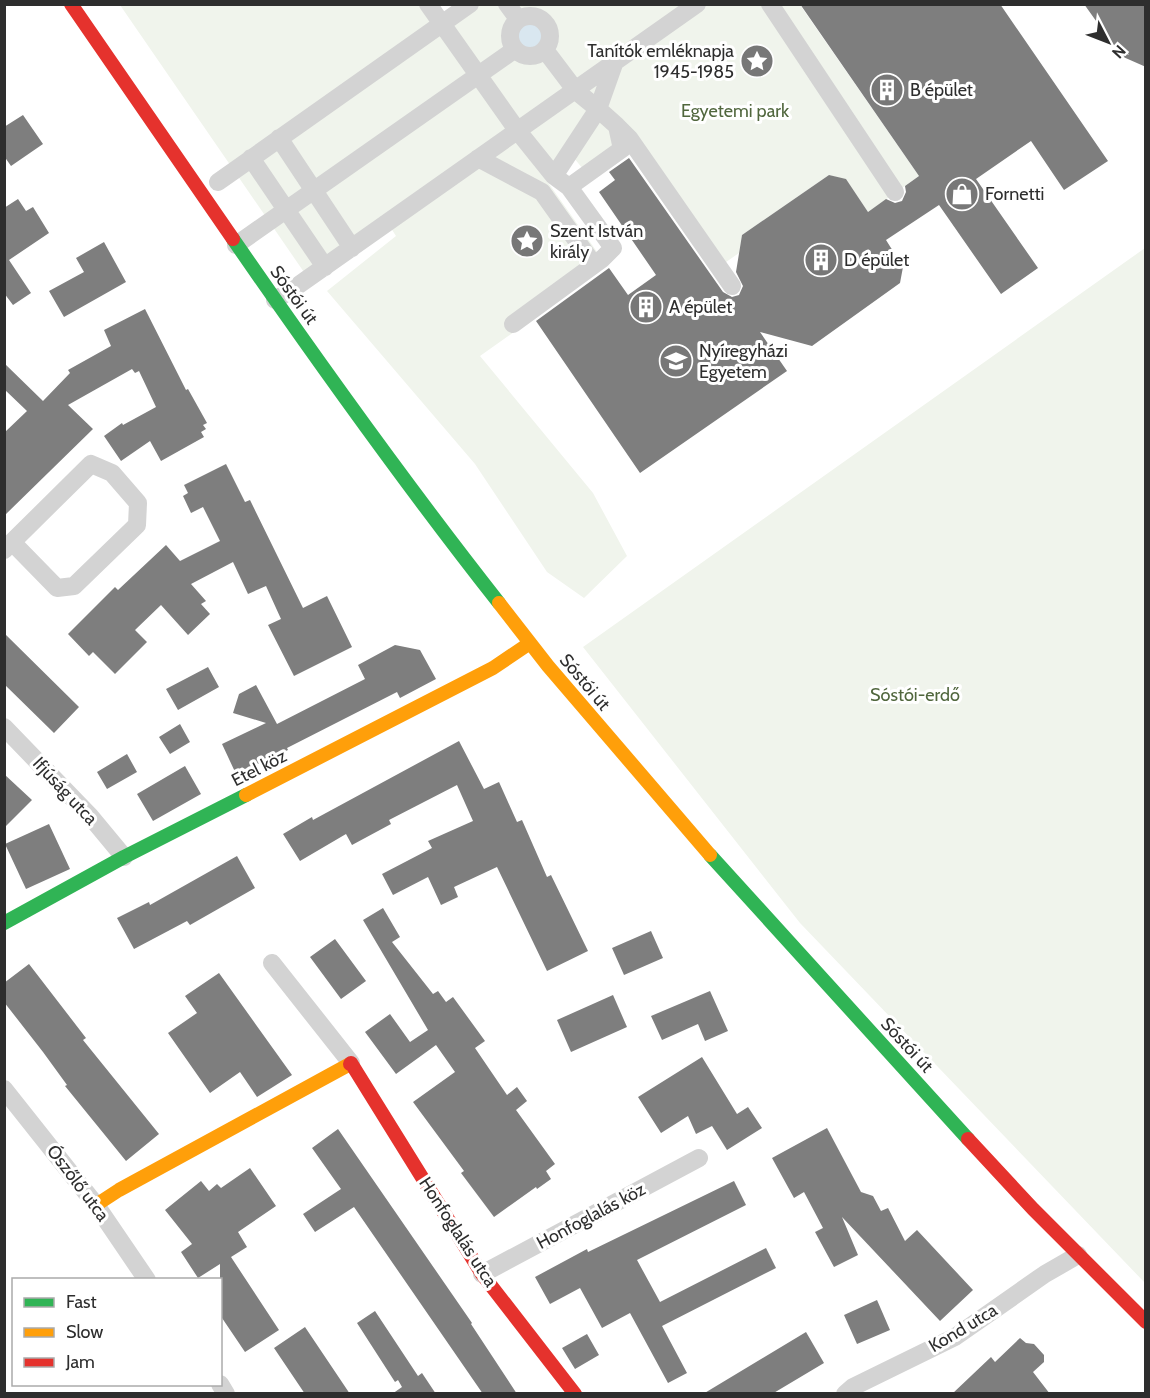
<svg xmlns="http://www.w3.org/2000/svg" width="1150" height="1398" font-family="Cabin,sans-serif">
  <rect width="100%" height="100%" fill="#fff"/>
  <path fill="#f0f4ec" d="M120,5H426L442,27L475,5H800L919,176L868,212L846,180L829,175L742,235L739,253L716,269L632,150L583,169L569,152L542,174L607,266L480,356L593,493L627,556L584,598L547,572L475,464L327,291L396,236L387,222L308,278Z
    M1145,248V1283L800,923L583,647Z"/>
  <path fill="#d9e7f0" d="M517 37a13 13 0 1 1 26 0a13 13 0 1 1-26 0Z"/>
  <path fill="#7e7e7e" d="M800,4H1000L1108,161L1064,190L1031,141L976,179L1038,268L1001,294L939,205L886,240L903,267L900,283L812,346L760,332L787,371L640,473L536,321L609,268L628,295L656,275L599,192L615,180L609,172L629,158L723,292L732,297L739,295L743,286L736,272L742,235L829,175L846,179L868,212L886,199L895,203L902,201L906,192L905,186L919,176Z
    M1084,4H1146V67L1121,56Z
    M23,115L43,144L11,166L4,156V127Z
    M18,199L26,211L33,207L49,233L9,260L31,293L13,305L4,293V208Z
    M104,242L126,282L64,317L49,291L84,272L76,258Z
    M145,309L186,390L188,389L207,423L203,425L206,429L201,432L204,437L161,461L150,441L121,461L104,436L122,423L123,425L156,407L139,371L135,373L132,369L68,405L93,429L4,516V433L27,411L4,389V363L43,401L70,373L68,370L111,346L104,330Z
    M226,464L245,502L250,500L303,608L327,596L352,647L294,676L268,625L281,619L266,586L248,594L233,562L191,584L206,601L201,604L210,614L188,635L161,605L135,630L147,642L115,674L93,652L89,656L68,634L115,587L118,590L166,545L180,561L220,541L203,507L191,513L183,496L188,493L184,485Z
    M4,633L79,707L54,733L4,684Z
    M395,645L420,650L436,679L400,698L397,692L287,748L288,750L236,774L222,744L266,723L233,713L239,694L256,685L277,724L365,679L358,665Z
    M208,667L219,687L178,710L166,689Z
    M180,724L190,742L170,754L159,737Z
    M459,741L484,789L499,782L517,822L522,820L547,877L551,875L588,951L547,971L497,867L454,887L458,897L441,905L428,877L393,895L382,874L432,848L428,841L473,821L457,785L389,820L391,824L352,845L346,834L300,861L283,834L312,817L313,820Z
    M127,754L137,772L107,789L97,772Z
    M185,766L201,794L153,821L137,794Z
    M4,774L32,800L4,828Z
    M49,824L70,869L26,889L5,844Z
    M237,856L255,888L190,925L187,921L134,949L117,918L149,902L150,905Z
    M383,908L400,937L392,942L433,994L438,991L446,1002L453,997L485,1041L475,1048L507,1095L517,1087L527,1101L516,1110L555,1164L546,1171L551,1179L537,1189L536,1187L494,1217L461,1173L464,1171L413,1102L455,1072L436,1045L396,1074L365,1032L390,1014L410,1042L428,1030L363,920Z
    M651,931L663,958L624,975L612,948Z
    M335,939L366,981L341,999L310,957Z
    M29,964L86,1038L83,1040L159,1134L126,1161L65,1086L67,1085L43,1052L4,1002V983Z
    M219,973L292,1075L257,1097L240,1072L210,1093L168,1033L197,1013L185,996Z
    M710,991L728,1031L705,1041L698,1024L662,1040L651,1016Z
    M613,995L627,1027L571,1052L557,1020Z
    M702,1057L737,1114L748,1107L762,1128L727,1150L712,1126L696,1134L688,1116L661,1133L638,1097Z
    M827,1128L861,1192L873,1196L881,1211L888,1208L905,1241L917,1230L973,1290L940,1321L842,1217L858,1255L834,1267L815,1232L823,1228L804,1192L794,1198L772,1158Z
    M338,1129L472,1323L471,1324L517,1394H483L354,1207L315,1232L303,1214L341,1189L312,1148Z
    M250,1168L276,1206L238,1232L247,1247L231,1257L279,1330L245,1352L220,1315V1264L198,1278L181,1252L192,1244L165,1210L201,1181L209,1191L217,1184L221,1188Z
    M734,1181L746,1205L637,1260L660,1302L766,1248L776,1268L662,1326L687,1373L668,1383L630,1313L602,1328L580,1288L550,1304L535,1277L587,1249L588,1252Z
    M877,1300L890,1330L857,1344L844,1315Z
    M375,1311L418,1376L422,1373L436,1394H392L402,1387L398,1380L395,1382L357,1323Z
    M305,1327L350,1394H305L274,1348Z
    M806,1332L824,1363L772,1394H703Z
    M587,1334L599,1355L575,1369L562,1348Z
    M1020,1338L1026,1343L1034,1344L1044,1355V1362L1033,1372L1050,1394H952L991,1357L995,1362Z"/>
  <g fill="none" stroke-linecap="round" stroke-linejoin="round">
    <path stroke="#d3d3d3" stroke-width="18" d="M428,4L517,130L554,176
      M507,4L518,19
      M770,4L895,192
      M510 36a20 20 0 1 1 40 0a20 20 0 1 1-40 0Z
      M617,126L629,138L732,286
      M279,138L352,248
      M251,158L325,267
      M478,158L542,192L594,265
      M218,182L470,4
      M569,187L622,149L617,126L598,109L614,64
      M236,245L514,50
      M275,300L293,289L697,4
      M513,324L602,259L613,248L569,187L554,176L598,109L576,91L545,50
      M4,550L91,464L112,473L138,503L137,525L74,586L57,588L13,543
      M4,727L90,816L124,857
      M272,963L351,1063
      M4,1089L96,1205L147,1280
      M482,1274L699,1158
      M220,1384L226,1394
      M845,1394L853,1387L955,1337L1045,1274L1078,1255"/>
    <path stroke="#30b455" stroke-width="14" d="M233,239C318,362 406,485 499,603
      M710,855L968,1139
      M4,923L124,857L246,795"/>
    <path stroke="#ff9f0a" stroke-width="14" d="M499,603L548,666L710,855
      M246,795L493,668L530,643
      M96,1205L119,1190L350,1064"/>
    <path stroke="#e5322d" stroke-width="14" d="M71,4L233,239
      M350,1064L351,1063L482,1274L575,1394
      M968,1139L1033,1209L1146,1322"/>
  </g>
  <defs>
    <symbol id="sight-disc" viewBox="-11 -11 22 22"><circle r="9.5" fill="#777" stroke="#fff"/><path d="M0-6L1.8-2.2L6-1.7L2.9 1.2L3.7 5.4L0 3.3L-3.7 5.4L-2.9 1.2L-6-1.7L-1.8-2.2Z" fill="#fff"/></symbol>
    <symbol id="building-disc" viewBox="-11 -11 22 22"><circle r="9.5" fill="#777" stroke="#fff"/><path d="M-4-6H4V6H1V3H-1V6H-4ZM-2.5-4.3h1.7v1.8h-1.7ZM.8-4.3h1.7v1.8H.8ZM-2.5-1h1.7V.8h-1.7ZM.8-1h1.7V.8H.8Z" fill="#fff"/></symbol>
    <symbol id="shop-disc" viewBox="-11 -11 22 22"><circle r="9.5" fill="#777" stroke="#fff"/><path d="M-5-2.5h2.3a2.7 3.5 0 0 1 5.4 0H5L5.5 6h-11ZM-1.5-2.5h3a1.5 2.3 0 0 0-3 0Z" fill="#fff"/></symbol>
    <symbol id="university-disc" viewBox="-11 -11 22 22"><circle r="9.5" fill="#777" stroke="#fff"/><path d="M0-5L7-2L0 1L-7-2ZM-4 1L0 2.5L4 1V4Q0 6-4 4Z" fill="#fff"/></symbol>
  </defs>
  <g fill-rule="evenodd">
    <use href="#sight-disc" x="738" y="42" width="38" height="38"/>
    <use href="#building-disc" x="868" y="71" width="38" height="38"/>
    <use href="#shop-disc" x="943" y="175" width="38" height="38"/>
    <use href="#sight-disc" x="508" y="222" width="38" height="38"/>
    <use href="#building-disc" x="802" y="241" width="38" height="38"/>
    <use href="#building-disc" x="627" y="288" width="38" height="38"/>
    <use href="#university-disc" x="657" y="342" width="38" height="38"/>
  </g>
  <g text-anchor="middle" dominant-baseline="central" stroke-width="6" stroke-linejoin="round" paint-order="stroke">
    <g font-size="18" fill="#2e2e2e" stroke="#fff" text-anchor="start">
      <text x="734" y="51" text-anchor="end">Tanítók emléknapja<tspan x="734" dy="21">1945-1985</tspan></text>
      <text x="910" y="90">B épület</text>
      <text x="985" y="194">Fornetti</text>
      <text x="550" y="231">Szent István<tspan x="550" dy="21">király</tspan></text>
      <text x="844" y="260">D épület</text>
      <text x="669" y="307">A épület</text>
      <text x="699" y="351">Nyíregyházi<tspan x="699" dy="21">Egyetem</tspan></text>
    </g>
    <g font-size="18" fill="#51673e" stroke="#fff">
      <text x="735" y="111">Egyetemi park</text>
      <text x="915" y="695">Sóstói-erdő</text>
    </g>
    <g font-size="18" fill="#2e2e2e" stroke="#fff">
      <text transform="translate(294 295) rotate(54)">Sóstói út</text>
      <text transform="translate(585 682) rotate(50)">Sóstói út</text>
      <text transform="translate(259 768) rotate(-27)">Etel köz</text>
      <text transform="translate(65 791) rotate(47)">Ifjúság utca</text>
      <text transform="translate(907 1045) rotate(47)">Sóstói út</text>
      <text transform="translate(78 1183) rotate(53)">Ószőlő utca</text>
      <text transform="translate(591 1216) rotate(-28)">Honfoglalás köz</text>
      <text transform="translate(458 1232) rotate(57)">Honfoglalás utca</text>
      <text transform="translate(963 1328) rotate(-31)">Kond utca</text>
    </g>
  </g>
  <rect width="1150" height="1398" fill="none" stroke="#2e2e2e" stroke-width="12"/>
  <rect x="12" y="1278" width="210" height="108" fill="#ffffff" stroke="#ababab" stroke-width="1.5"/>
  <rect x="24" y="1298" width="30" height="9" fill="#30b455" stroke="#ababab" stroke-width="1.5"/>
  <text x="66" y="1308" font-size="18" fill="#2e2e2e">Fast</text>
  <rect x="24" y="1328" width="30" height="9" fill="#ff9f0a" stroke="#ababab" stroke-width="1.5"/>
  <text x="66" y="1338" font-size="18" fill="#2e2e2e">Slow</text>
  <rect x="24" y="1358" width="30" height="9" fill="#e5322d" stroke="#ababab" stroke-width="1.5"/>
  <text x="66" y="1368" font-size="18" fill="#2e2e2e">Jam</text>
  <g transform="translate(1108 42) rotate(132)" stroke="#ffffff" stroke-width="4.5" paint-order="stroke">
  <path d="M0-4.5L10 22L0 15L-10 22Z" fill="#2e2e2e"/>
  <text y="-9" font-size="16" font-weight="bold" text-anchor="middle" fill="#2e2e2e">N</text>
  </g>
</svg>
